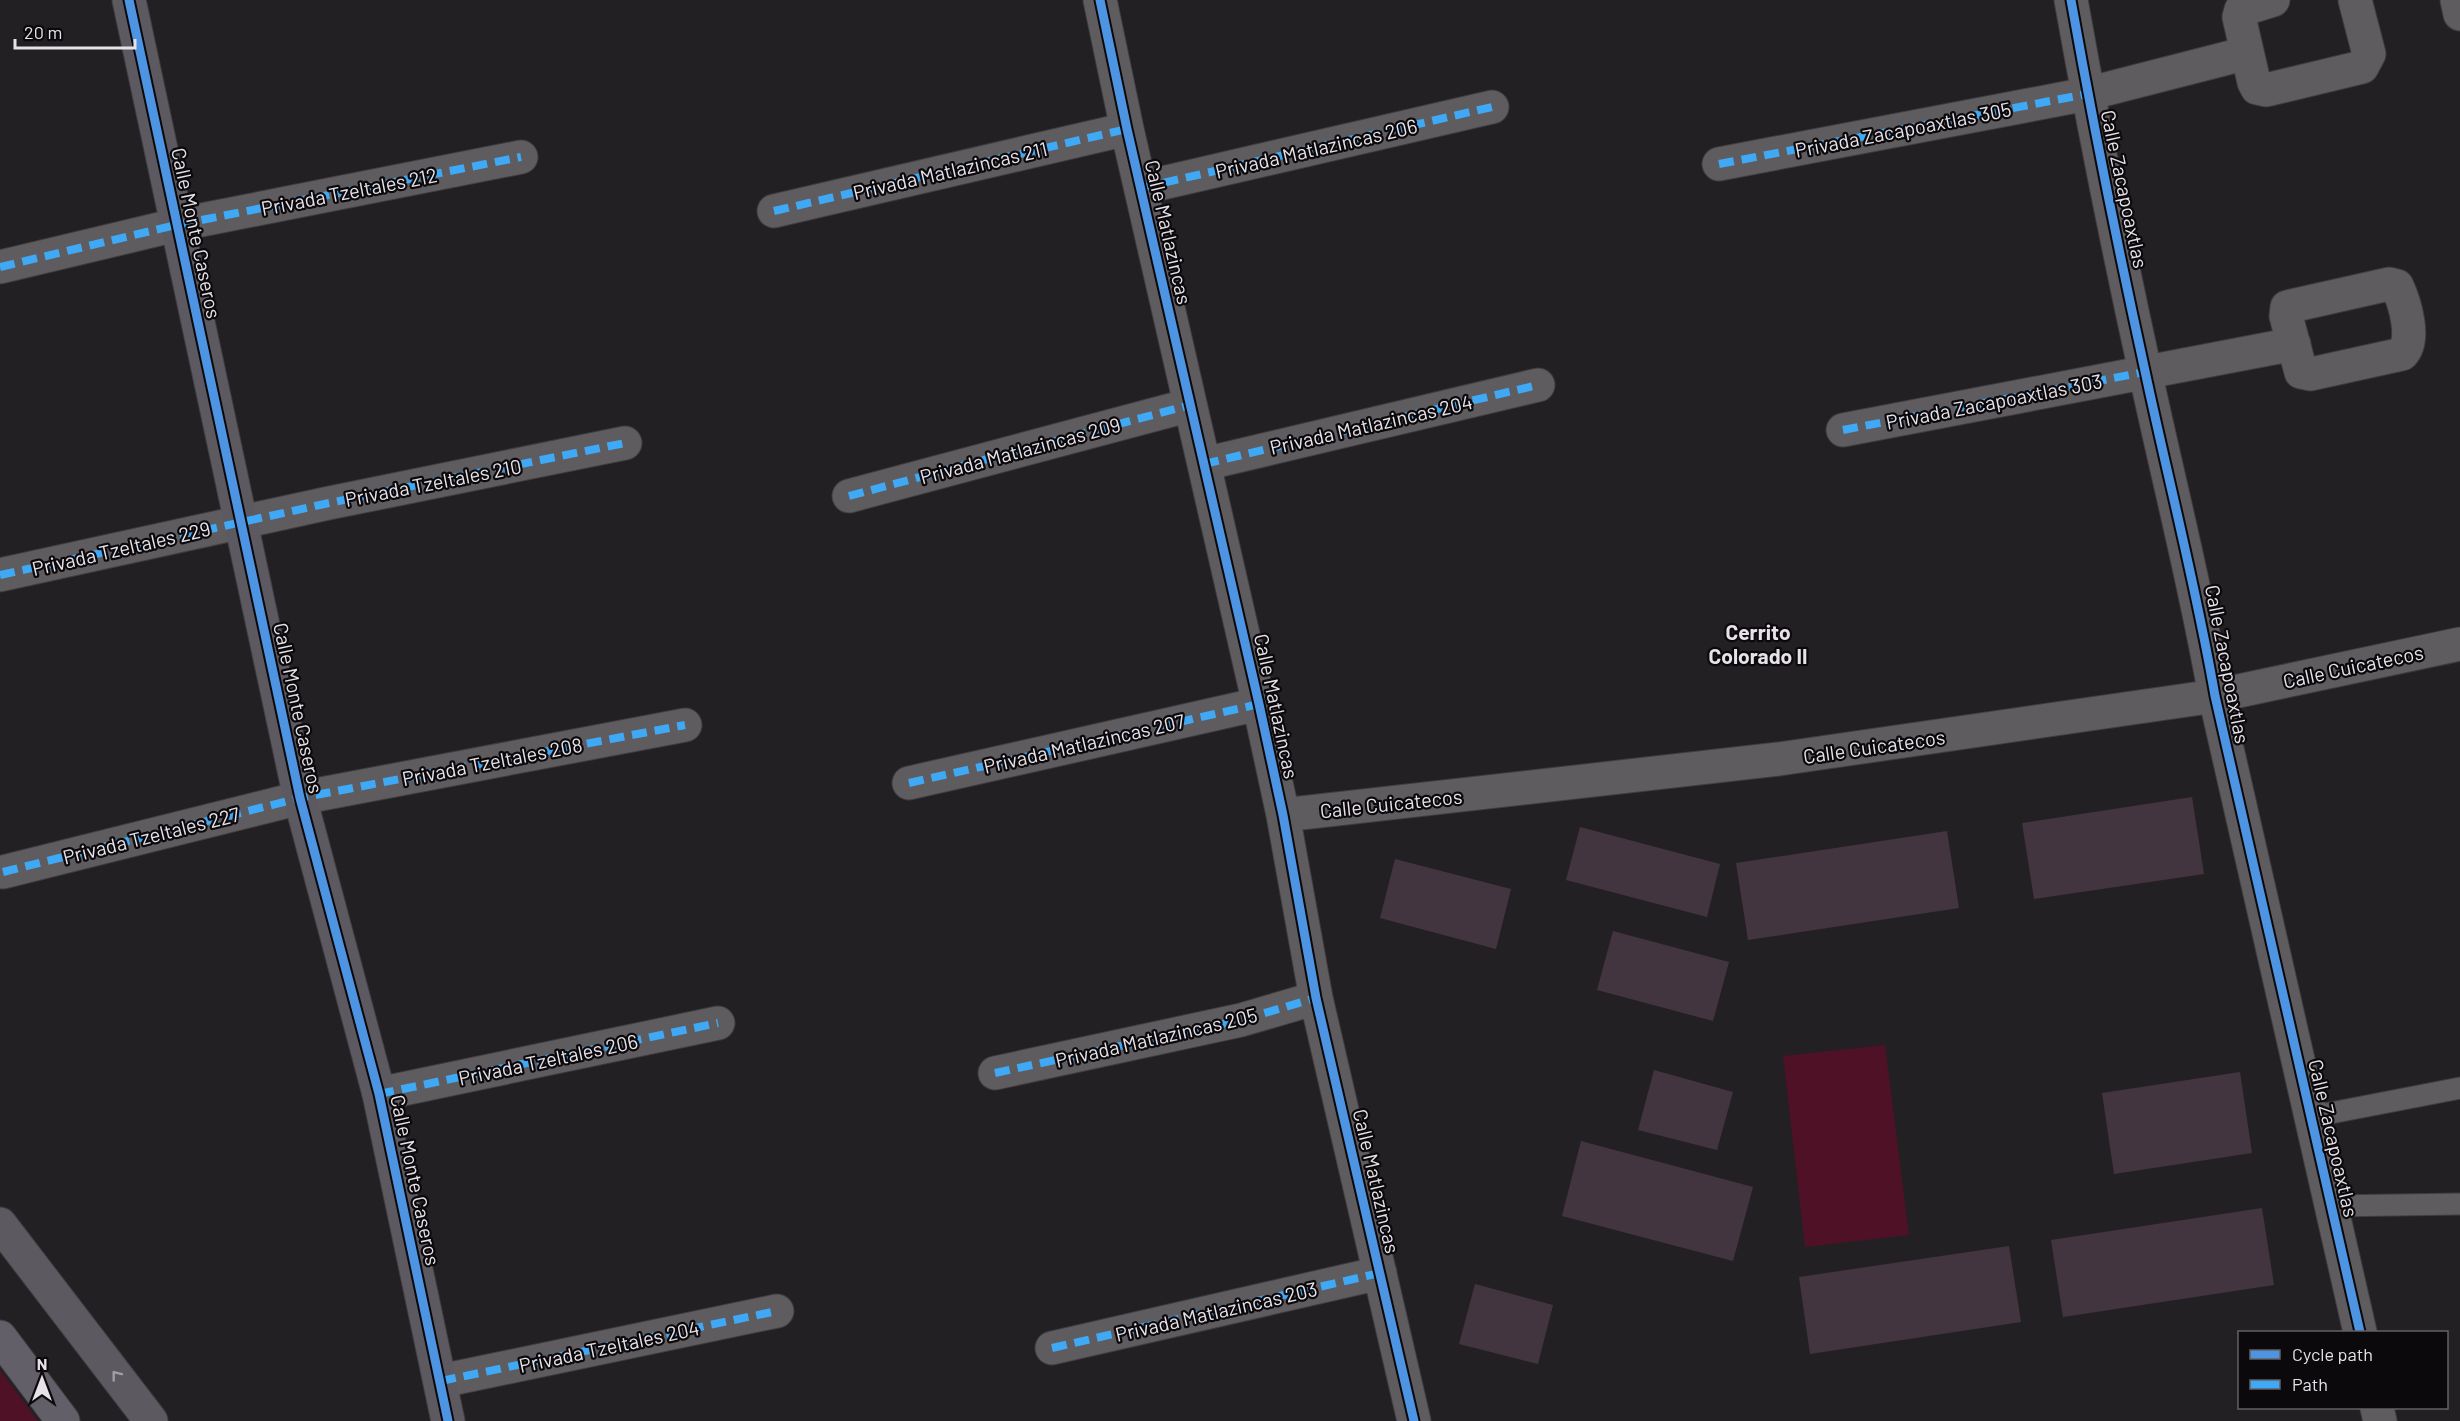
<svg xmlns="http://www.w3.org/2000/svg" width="2460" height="1421" font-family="Barlow,sans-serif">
  <rect width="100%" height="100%" fill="#232024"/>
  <path fill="#4f1125" d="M1885,1045L1909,1235L1805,1247L1783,1056Z
    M0,1370L38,1421H0Z"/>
  <path fill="#43353f" d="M2192,797L2204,874L2034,899L2022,823Z
    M1580,827L1720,864L1707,917L1566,880Z
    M1947,831L1959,908L1748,940L1736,863Z
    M1395,859L1511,889L1496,949L1380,918Z
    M1613,931L1729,962L1713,1021L1597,990Z
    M1654,1070L1733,1092L1717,1150L1638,1130Z
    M2240,1072L2252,1153L2114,1174L2102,1093Z
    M1581,1141L1753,1187L1733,1261L1562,1216Z
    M2262,1208L2274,1285L2063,1317L2051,1240Z
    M2009,1246L2021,1322L1810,1354L1799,1277Z
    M1475,1284L1553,1305L1538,1364L1459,1344Z"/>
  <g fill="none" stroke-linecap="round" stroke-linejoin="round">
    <defs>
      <path id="lane" d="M2310,1117L2460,1088
        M2331,1206L2460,1204"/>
      <path id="street" d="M1100,0L1127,129L1259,704L1283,815L1316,998L1414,1421
        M2071,0C2093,124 2118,248 2145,371C2168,479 2196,586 2215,696L2360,1332
        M2273,0L2241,10L2239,17L2254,82L2257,88L2266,90L2362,67L2369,54L2355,0
        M2457,0L2460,14
        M1719,164L2087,94L2247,53
        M1141,188L1492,107
        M774,211L1127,129
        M0,267L176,225L521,157
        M2389,284L2397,286C2405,303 2416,340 2402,354L2311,374L2301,372L2286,316L2287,307Z
        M1843,430L2294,344
        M1204,464L1538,385
        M849,496L1190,405
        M0,575L329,503L625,443
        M909,783L1259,704
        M1283,815L1779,759L2215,696L2460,644
        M3,872L300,798L685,725
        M995,1073L1241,1020L1316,998
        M379,1094L718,1023
        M1052,1348L1380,1273
        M441,1381L777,1311
        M2377,1408L2380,1421"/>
      <path id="secondary" d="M129,0L300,798L379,1094L448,1421
        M0,1224L151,1421"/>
      <path id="primary" d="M0,1337L63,1421"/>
    </defs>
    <use href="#lane" stroke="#403d41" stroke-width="23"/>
    <use href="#street" stroke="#403d41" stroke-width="35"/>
    <use href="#secondary" stroke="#403d41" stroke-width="35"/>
    <use href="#primary" stroke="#403d41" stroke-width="35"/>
    <use href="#lane" stroke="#5f5c60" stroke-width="21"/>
    <use href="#street" stroke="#5f5c60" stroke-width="33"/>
    <use href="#secondary" stroke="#5c5960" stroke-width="33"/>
    <use href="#primary" stroke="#635f68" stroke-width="33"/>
    <path stroke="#3fa9f5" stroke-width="8" stroke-dasharray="15 8" stroke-linecap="butt" d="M1719,164L2087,94
      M1141,188L1492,107
      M774,211L1127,129
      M0,267L176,225L521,157
      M1843,430L2145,372
      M1204,464L1538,385
      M849,496L1190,405
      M0,575L329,503L625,443
      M909,783L1259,704
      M3,872L300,798L685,725
      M995,1073L1241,1020L1316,998
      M379,1094L718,1023
      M1052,1348L1380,1273
      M441,1381L777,1311"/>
    <defs>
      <path id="cycleway" d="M129,0L300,798L379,1094L448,1421
        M1100,0L1127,129L1259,704L1283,815L1316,998L1414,1421
        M2071,0C2093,124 2118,248 2145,371C2168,479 2196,586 2215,696L2360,1332"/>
    </defs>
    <use href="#cycleway" stroke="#0c090d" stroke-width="13"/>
    <use href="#cycleway" stroke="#4d94e3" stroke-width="9"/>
  </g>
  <defs><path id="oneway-chevron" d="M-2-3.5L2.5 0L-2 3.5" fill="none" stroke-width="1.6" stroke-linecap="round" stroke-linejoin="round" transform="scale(1.5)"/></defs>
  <use stroke="#a19ea4" href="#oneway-chevron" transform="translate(116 1375) rotate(-128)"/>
  <g text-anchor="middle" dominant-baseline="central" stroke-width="4.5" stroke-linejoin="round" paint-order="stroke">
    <g font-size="20" fill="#e6e2e8" stroke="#0c090d">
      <text transform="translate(1903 129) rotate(-11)">Privada Zacapoaxtlas 305</text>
      <text transform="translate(1316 148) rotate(-13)">Privada Matlazincas 206</text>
      <text transform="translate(950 170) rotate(-13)">Privada Matlazincas 211</text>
      <text transform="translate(2125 189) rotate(78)">Calle Zacapoaxtlas</text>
      <text transform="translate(349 191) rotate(-11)">Privada Tzeltales 212</text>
      <text transform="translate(1169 232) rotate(77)">Calle Matlazincas</text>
      <text transform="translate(197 233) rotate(78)">Calle Monte Caseros</text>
      <text transform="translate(1994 401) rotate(-11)">Privada Zacapoaxtlas 303</text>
      <text transform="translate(1371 424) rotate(-13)">Privada Matlazincas 204</text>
      <text transform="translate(1020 450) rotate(-15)">Privada Matlazincas 209</text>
      <text transform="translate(433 482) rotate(-11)">Privada Tzeltales 210</text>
      <text transform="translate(121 548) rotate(-13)">Privada Tzeltales 229</text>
      <text transform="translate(2228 664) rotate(79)">Calle Zacapoaxtlas</text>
      <text transform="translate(2353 666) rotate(-12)">Calle Cuicatecos</text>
      <text transform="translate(1277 706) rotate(78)">Calle Matlazincas</text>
      <text transform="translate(299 708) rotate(78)">Calle Monte Caseros</text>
      <text transform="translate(1084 743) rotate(-13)">Privada Matlazincas 207</text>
      <text transform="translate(1874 746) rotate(-8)">Calle Cuicatecos</text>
      <text transform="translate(492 761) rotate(-11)">Privada Tzeltales 208</text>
      <text transform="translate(1391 803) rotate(-6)">Calle Cuicatecos</text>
      <text transform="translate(151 835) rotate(-14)">Privada Tzeltales 227</text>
      <text transform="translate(1156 1037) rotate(-13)">Privada Matlazincas 205</text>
      <text transform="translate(548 1059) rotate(-12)">Privada Tzeltales 206</text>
      <text transform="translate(2334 1138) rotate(77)">Calle Zacapoaxtlas</text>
      <text transform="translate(416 1180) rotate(78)">Calle Monte Caseros</text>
      <text transform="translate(1377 1181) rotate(77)">Calle Matlazincas</text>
      <text transform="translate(1216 1311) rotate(-13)">Privada Matlazincas 203</text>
      <text transform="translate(609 1346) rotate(-12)">Privada Tzeltales 204</text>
    </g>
    <g font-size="21" font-weight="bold" fill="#e6e2e8" stroke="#0c090d">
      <text x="1758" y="631">Cerrito<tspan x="1758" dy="24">Colorado II</tspan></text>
    </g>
  </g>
  <rect x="2238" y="1331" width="210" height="78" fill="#0c090d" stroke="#636065" stroke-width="1.5"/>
  <rect x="2250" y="1350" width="30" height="9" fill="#4d94e3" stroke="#636065" stroke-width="1.5"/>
  <text x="2292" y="1361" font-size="18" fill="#e6e2e8">Cycle path</text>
  <rect x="2250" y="1380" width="30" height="9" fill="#3fa9f5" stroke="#636065" stroke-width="1.5"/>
  <text x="2292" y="1391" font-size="18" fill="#e6e2e8">Path</text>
  <g transform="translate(42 1379)" stroke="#0c090d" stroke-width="4.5" paint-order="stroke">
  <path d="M0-4.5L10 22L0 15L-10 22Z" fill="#e6e2e8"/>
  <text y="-9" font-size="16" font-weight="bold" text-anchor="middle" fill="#e6e2e8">N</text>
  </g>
  <path d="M15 39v9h120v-9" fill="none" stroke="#e6e2e8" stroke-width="3"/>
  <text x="24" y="39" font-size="18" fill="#e6e2e8" stroke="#0c090d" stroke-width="4.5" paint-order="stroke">20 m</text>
</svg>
